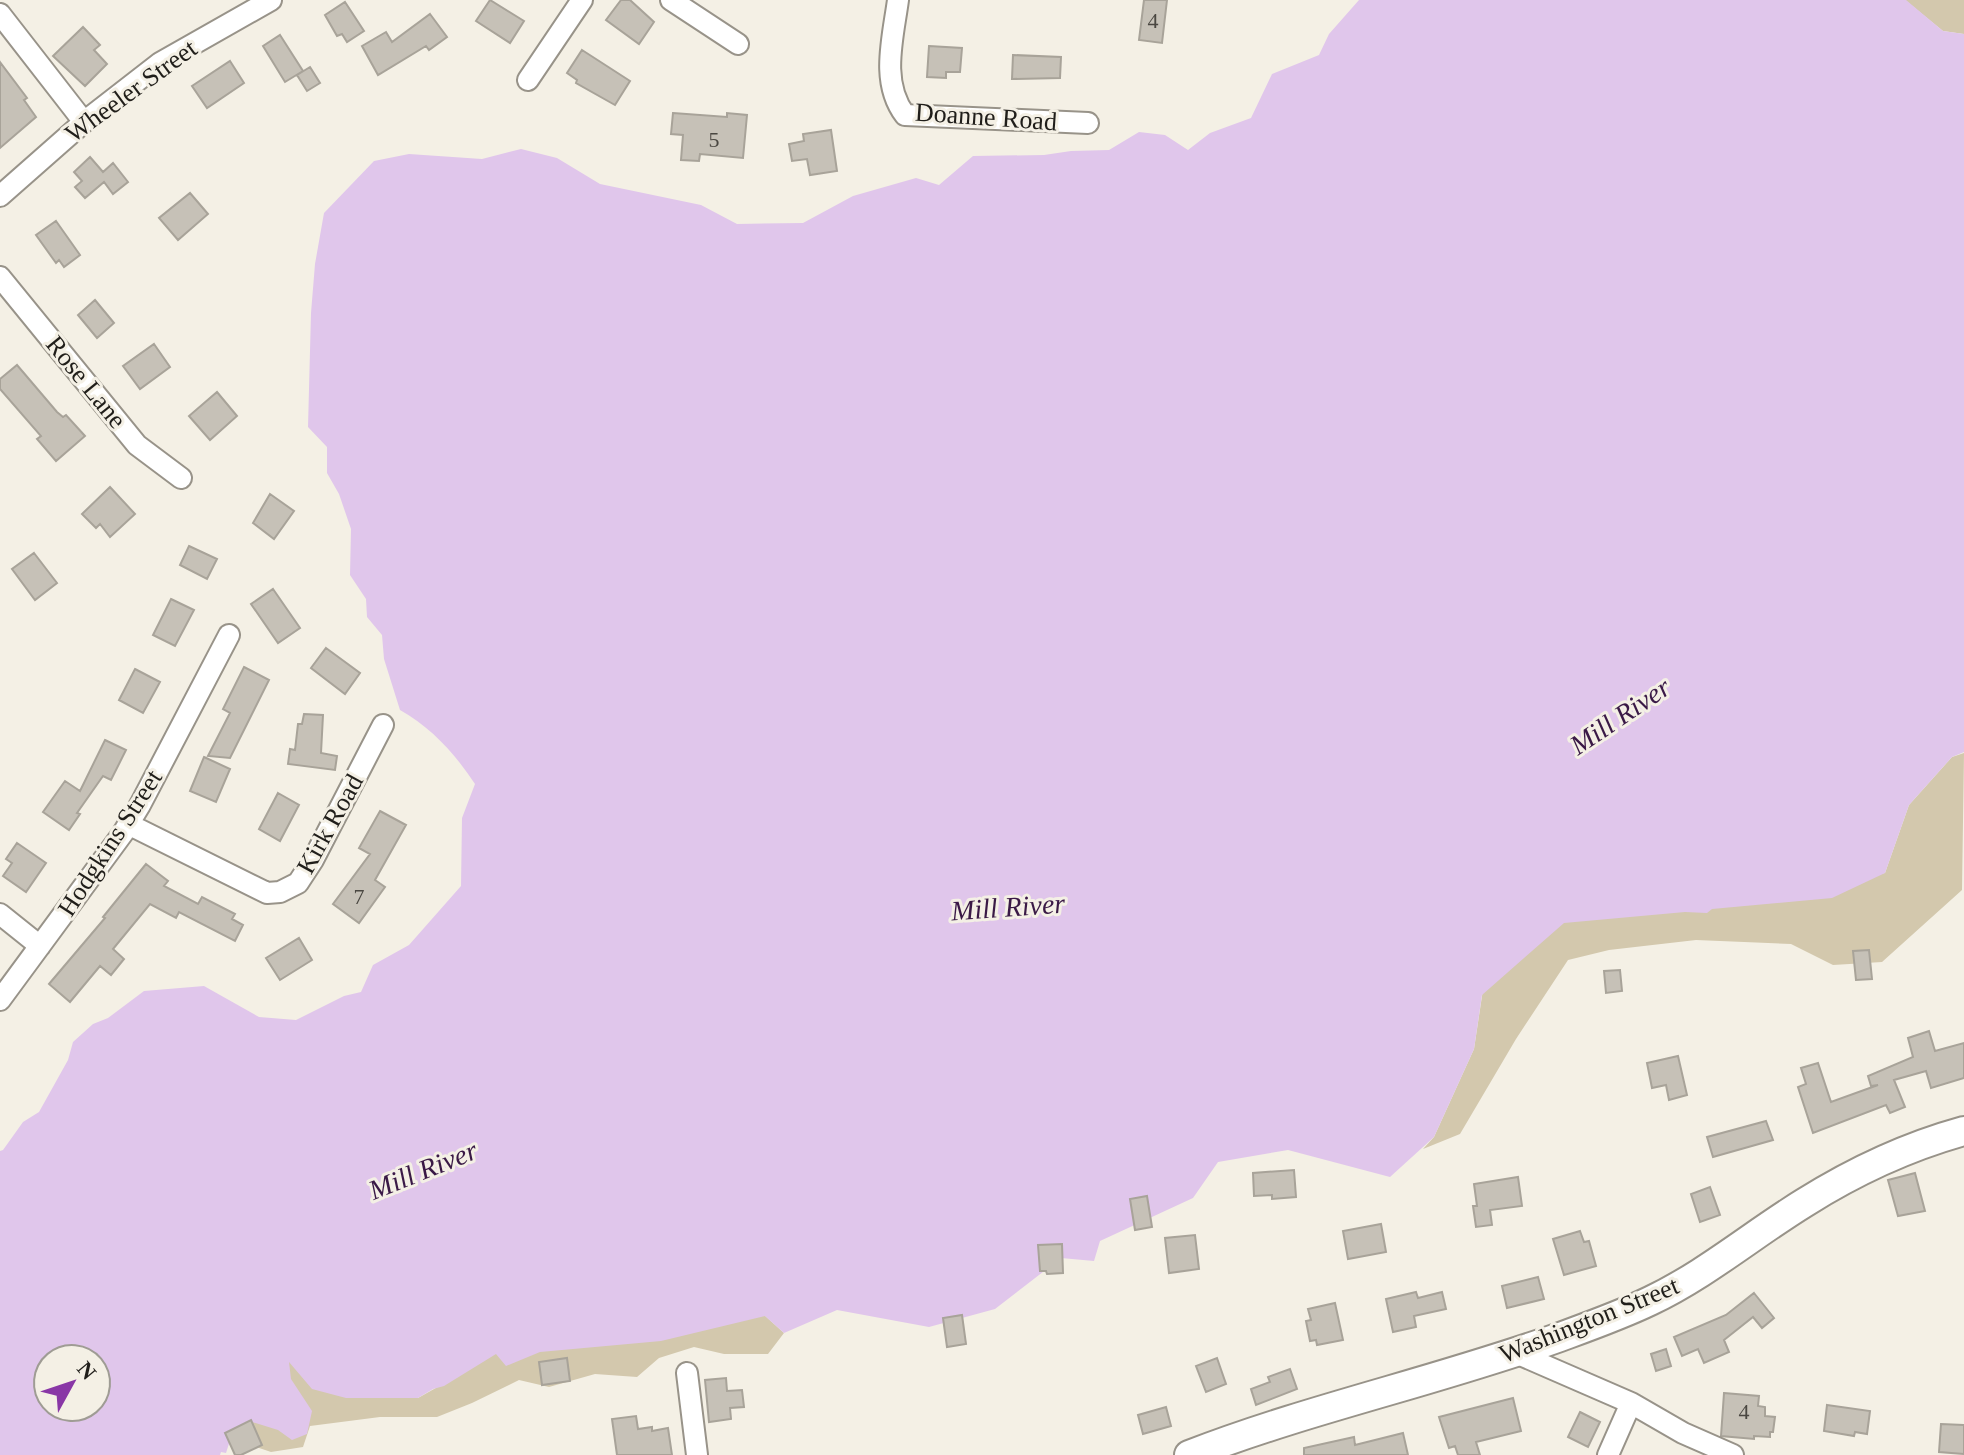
<svg xmlns="http://www.w3.org/2000/svg" width="1964" height="1455" font-family="'Times New Roman',serif">
  <rect width="100%" height="100%" fill="#f4f0e5"/>
  <path fill="#d3c8ad" d="M1905,0H1964V34L1943,31Z
    M1964,753L1962,890L1882,962L1833,965L1791,944L1696,940L1609,950L1568,960L1516,1039L1460,1134L1423,1149L1434,1137L1474,1049L1484,983L1521,927L1885,873L1909,805L1952,757Z
    M763,1314L784,1333L768,1354H724L694,1347L659,1358L637,1377L595,1374L549,1387L519,1380L472,1403L437,1417H380L310,1426L303,1447L271,1452L229,1438L238,1418L279,1386L289,1360L418,1398L450,1380L496,1348Z"/>
  <path fill="#e0c6eb" fill-rule="evenodd" d="M1359,0H1906L1943,31L1964,34V752L1952,757L1909,805L1885,873L1832,898L1712,909L1707,913L1685,912L1564,923L1482,995L1474,1049L1434,1137L1390,1177L1288,1150L1218,1162L1193,1198L1100,1241L1094,1261L1061,1258L995,1309L929,1327L837,1310L784,1333L765,1316L661,1341L540,1352L506,1366L496,1354L444,1386L433,1389L418,1398H346L312,1389L289,1362L291,1379L312,1411L307,1434L292,1440L278,1430L249,1421L234,1428L226,1453L221,1452L220,1455H0V1151L3,1150L23,1122L39,1112L68,1060L73,1042L93,1024L108,1018L144,991L204,986L259,1017L296,1020L344,996L361,992L373,965L409,945L461,886L462,818L475,784C456,755 431,727 400,710L384,659L382,635L367,617L366,599L350,575L351,529L339,494L327,473V447L308,427L311,313L315,264L324,213L374,161L409,154L482,159L521,149L557,158L600,184L701,205L737,224L803,223L853,196L916,178L939,185L973,156L1044,155L1071,151L1109,150L1139,132L1165,135L1188,150L1210,133L1251,118L1272,74L1319,55L1329,34ZM48,1359H96V1407H48Z"/>
  <path fill="#c6c1b7" stroke="#a8a399" stroke-width="2" d="M490,0L524,21L510,43L476,21Z
    M621,0H630L654,22L639,44L606,20Z
    M1144,0H1167L1162,43L1139,40Z
    M345,2L364,31L347,42L342,34L337,36L325,15Z
    M430,14L447,37L429,50L426,46L378,75L362,46L386,32L392,42Z
    M83,27L100,45L94,50L107,64L85,86L53,56Z
    M280,35L303,71L285,82L263,46Z
    M929,46L962,48L960,72H946V78L927,77Z
    M582,50L630,81L615,105L576,83L577,80L567,73Z
    M1013,55L1061,57L1060,78L1012,79Z
    M230,61L244,83L207,108L192,86Z
    M0,62L27,98L24,100L36,117L0,148Z
    M310,67L320,83L307,91L297,75Z
    M673,113L727,117V113L747,115L743,158L700,154L699,161L681,160L683,135L671,134Z
    M831,130L837,171L810,175L807,159L792,161L789,144L804,141L803,134Z
    M90,157L103,172L113,163L128,182L113,194L104,182L85,198L75,187L82,181L74,172Z
    M190,193L208,214L178,240L159,218Z
    M56,221L80,255L64,267L59,260L56,263L36,235Z
    M95,300L114,323L97,338L78,315Z
    M154,344L170,367L140,389L123,366Z
    M17,365L57,412L63,417L66,415L85,436L56,461L37,439L41,436L0,389V379Z
    M217,392L237,416L210,440L189,416Z
    M110,487L135,514L110,537L100,524L96,528L82,514Z
    M270,494L294,511L274,539L253,523Z
    M189,546L217,559L207,579L180,565Z
    M34,553L57,583L35,600L12,569Z
    M273,589L300,628L278,643L251,604Z
    M171,599L194,610L175,646L153,635Z
    M326,648L360,673L345,694L311,668Z
    M244,667L269,680L230,758L208,756L230,713L223,709Z
    M135,669L160,682L143,713L119,700Z
    M304,714L323,715L321,753L337,756L335,770L288,764L290,749L295,750L298,724H302Z
    M105,740L126,750L111,780L103,776L77,813L80,814L69,830L43,812L65,781L80,791Z
    M204,757L230,769L216,802L190,791Z
    M278,793L299,805L280,841L259,829Z
    M380,811L406,825L375,880L385,887L359,923L333,904L370,854L359,848Z
    M17,843L46,863L26,892L3,876L12,863L6,859Z
    M146,864L168,881L164,886L198,904L202,897L235,914L232,919L243,925L235,941L179,912L176,918L150,904L113,949L124,959L111,975L100,966L70,1002L49,984L105,918L103,917Z
    M299,938L312,960L280,980L266,958Z
    M1869,950L1872,979L1856,980L1853,951Z
    M1620,970L1622,991L1606,993L1604,971Z
    M1929,1031L1935,1051L1964,1043V1078L1931,1088L1926,1071L1894,1080L1905,1107L1890,1113L1886,1105L1813,1133L1798,1087L1806,1084L1801,1068L1818,1063L1831,1102L1878,1085L1871,1086L1868,1076L1913,1057L1908,1038Z
    M1678,1056L1687,1095L1669,1100L1666,1085L1652,1088L1647,1063Z
    M1766,1121L1773,1140L1713,1157L1707,1137Z
    M1294,1170L1296,1197L1272,1199V1195L1254,1196L1253,1173Z
    M1915,1173L1925,1211L1898,1216L1888,1180Z
    M1518,1177L1522,1206L1490,1210L1492,1225L1476,1227L1473,1206H1477L1474,1184Z
    M1710,1187L1720,1215L1700,1222L1691,1194Z
    M1147,1196L1152,1227L1135,1230L1130,1199Z
    M1381,1224L1386,1252L1348,1259L1343,1231Z
    M1580,1231L1584,1242L1589,1241L1596,1266L1564,1275L1553,1239Z
    M1195,1235L1199,1269L1169,1273L1165,1238Z
    M1062,1244L1063,1273L1047,1274L1046,1271H1040L1038,1245Z
    M1538,1277L1544,1299L1507,1308L1502,1286Z
    M1416,1292L1418,1298L1442,1292L1446,1309L1414,1316L1416,1327L1393,1332L1386,1299Z
    M1754,1293L1774,1318L1762,1328L1753,1317L1724,1340L1729,1352L1704,1363L1698,1349L1682,1356L1674,1337L1726,1315Z
    M1335,1303L1343,1340L1317,1345L1316,1340L1310,1341L1306,1321L1311,1320L1308,1309Z
    M962,1315L966,1344L947,1347L943,1318Z
    M1666,1349L1671,1366L1656,1371L1651,1354Z
    M567,1358L570,1381L542,1385L539,1362Z
    M1217,1358L1226,1384L1206,1392L1196,1366Z
    M1290,1369L1297,1389L1256,1405L1251,1389L1270,1382L1268,1377Z
    M726,1378L727,1391L742,1390L744,1407L730,1408L731,1419L709,1422L705,1380Z
    M1724,1393L1759,1396L1758,1406L1765,1407V1416L1775,1417L1773,1432H1770V1437L1754,1436V1439L1721,1436Z
    M1513,1398L1521,1431L1476,1442L1480,1455H1458L1455,1446L1449,1448L1439,1417Z
    M1827,1405L1870,1411L1867,1434L1855,1432L1854,1436L1824,1431Z
    M1166,1407L1171,1426L1143,1434L1138,1415Z
    M1580,1412L1600,1422L1588,1447L1568,1437Z
    M636,1416L638,1429L652,1427V1431L668,1428L672,1455H617L612,1419Z
    M251,1420L262,1445L241,1455H235L225,1433Z
    M1941,1424L1964,1425V1454L1939,1452Z
    M1403,1433L1408,1455H1304V1448L1354,1437L1355,1445Z"/>
  <g fill="none" stroke-linecap="round" stroke-linejoin="round">
    <defs>
      <path id="minor" d="M671,0L738,44
        M898,0C893,38 880,82 905,115L1088,123
        M0,14L84,122
        M528,80L582,0
        M0,196L84,122L160,63L271,0
        M0,277L137,445L181,478
        M128,824L267,893L280,892L298,883L313,860L383,725
        M0,914L40,946
        M0,1000L123,833L140,805L229,635
        M1516,1353L1631,1403L1683,1433L1733,1455
        M687,1373L697,1455
        M1608,1455L1631,1403"/>
      <path id="secondary" d="M1189,1455C1310,1408 1438,1381 1560,1337C1590,1326 1621,1315 1650,1301C1705,1275 1752,1235 1804,1203C1855,1171 1906,1147 1964,1131"/>
    </defs>
    <use href="#minor" stroke="#989389" stroke-width="24"/>
    <use href="#secondary" stroke="#989389" stroke-width="32"/>
    <use href="#minor" stroke="#fff" stroke-width="20"/>
    <use href="#secondary" stroke="#fff" stroke-width="28"/>
  </g>
  <g text-anchor="middle" dominant-baseline="central" stroke-width="6" stroke-linejoin="round" paint-order="stroke">
    <g font-size="22" fill="#4a4741">
      <text x="1153" y="20">4</text>
      <text x="714" y="139">5</text>
      <text x="359" y="896">7</text>
      <text x="1744" y="1411">4</text>
    </g>
    <g font-size="26" fill="#201e1a" stroke="#f4f0e5">
      <text transform="translate(131 91) rotate(-36)">Wheeler Street</text>
      <text transform="translate(986 117) rotate(4)">Doanne Road</text>
      <text transform="translate(86 382) rotate(51)">Rose Lane</text>
      <text transform="translate(330 824) rotate(-61)">Kirk Road</text>
      <text transform="translate(110 843) rotate(-57)">Hodgkins Street</text>
      <text transform="translate(1589 1320) rotate(-22)">Washington Street</text>
    </g>
    <g font-size="28" font-style="italic" fill="#3a1946" stroke="#f4f0e5">
      <text transform="translate(1620 716) rotate(-34)">Mill River</text>
      <text transform="translate(1008 907) rotate(-4)">Mill River</text>
      <text transform="translate(423 1170) rotate(-22)">Mill River</text>
    </g>
  </g>
  <g transform="translate(72 1383) rotate(50)"><circle r="38" fill="#f4f0e5" stroke="#9f9c94" stroke-width="2"/>
  <path d="M0-6L14 30L0 20L-14 30Z" fill="#8937a6"/>
  <text y="-12" font-size="22" font-weight="bold" text-anchor="middle" fill="#201e1a">N</text>
  </g>
</svg>
